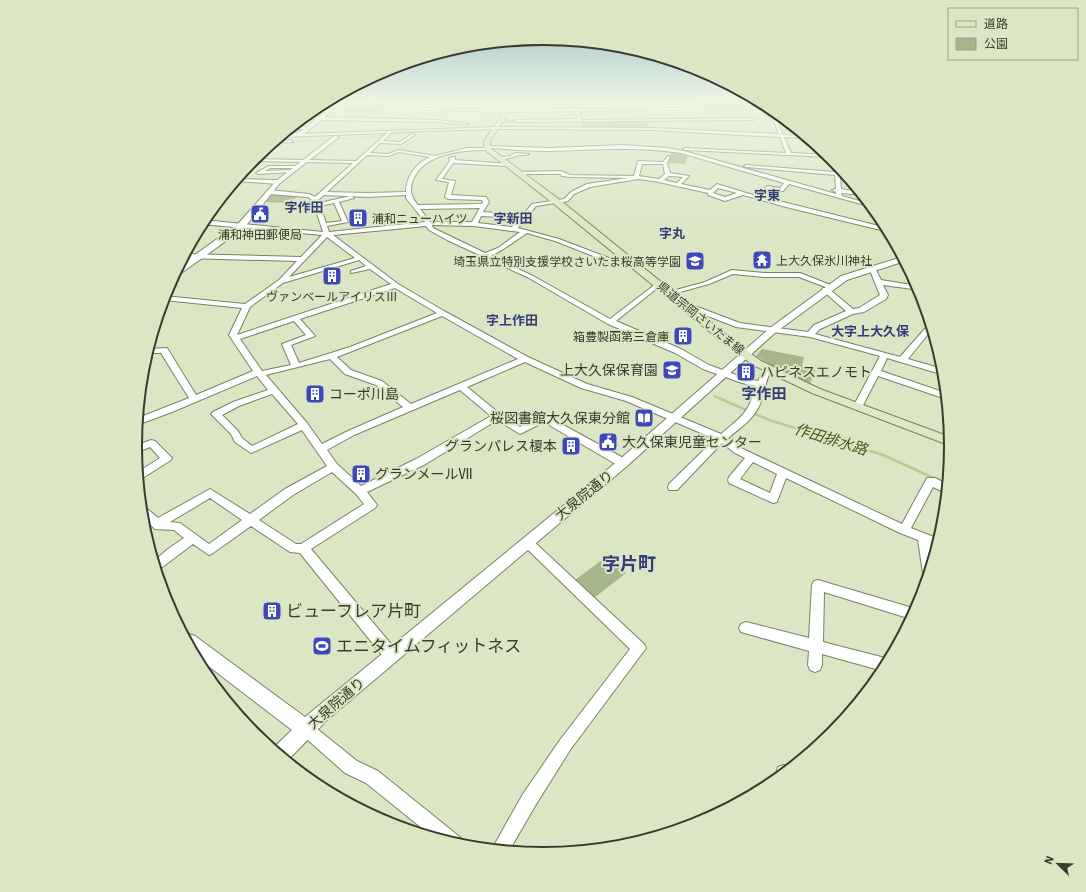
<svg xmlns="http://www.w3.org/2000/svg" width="1086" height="892" font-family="'IBM Plex Sans','Noto Sans JP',sans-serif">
  <rect width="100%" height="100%" fill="#dae6c4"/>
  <path fill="#a6b58a" d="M349,107L383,110L375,114L341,111Z
    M639,121H644L651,128L584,129L582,122Z
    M672,151L688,155L685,164L667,163Z
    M271,193L299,196L286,203L264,202Z
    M762,349L804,357L802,367L815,370L810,384L776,368L756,356Z
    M606,557L626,573L594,598L575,580Z"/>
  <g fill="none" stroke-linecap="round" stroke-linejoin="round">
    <path stroke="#b9cc91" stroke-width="1" d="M780,130L799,131
      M291,142L369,137L423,131V135L404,147L389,153
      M272,143L284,142"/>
    <path stroke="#b9cc91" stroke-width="1.5" d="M387,154L392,152"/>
    <path stroke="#b9cc91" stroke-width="2" d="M714,396L722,399"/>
    <path stroke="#b9cc91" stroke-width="2.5" d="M719,398L748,411
      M753,413L769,420L883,455L936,479"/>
    <defs>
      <path id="minor" d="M338,102L368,103L394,107L507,110L572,109L563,102H567L577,109L759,107L777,120L783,135L805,136L808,138L784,137L791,153L828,155L835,162L839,172H844L846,175H840L841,189L860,192L862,195L841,193L842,196L870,204L872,207L789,184L783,191L769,190L759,196L887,228L889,232L790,208L743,195L725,201L708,195V193L654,181L638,179L590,187L574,194L568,201L536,206L518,228L559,239L614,260L630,258L632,259V261L611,263L555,241L527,233L502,250L491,256L533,276L610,319L657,283H661V285L616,321L681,349L709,365L747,379L758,381L765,367L768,366L772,369C765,380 765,392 760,404C754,419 740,428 728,438L743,449L902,524L927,478H935L947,484L946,493L933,487L911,528L939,539L937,547L931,545L933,559L927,578L925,577L923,573L918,540L900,533L786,478L778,499L777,502L773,503L729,483L728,480L729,477L745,458L735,453L722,443L677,490H669L668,487L669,484L715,439L626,401L581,388L525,362L467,387L500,414L520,427L541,416H547L627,460L628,463L627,466H619L544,422L520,434L497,420L424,465L367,492L377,505L375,508L311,549L396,650L398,655L396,660L391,661L386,660L300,553L290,552L251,526L213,553L209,555L193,544L157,571L154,561L168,549L184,538L174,530L155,529L142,517L141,506L145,507L158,518L210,489L250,514L285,489L327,466L302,430L251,453L235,442L231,434L211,414L213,412L233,402L268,390L257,376L172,412L137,425L138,418L189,398L161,353H147L148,349L167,348L196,395L253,371L229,335L242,308L164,300V296L245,304L279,280L297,261L183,258L185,254L301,257L322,235L201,224L203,220L323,232L313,201L308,197L269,194L266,192L269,190L309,194L315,197L353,163L252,161L254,159L356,161L387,133L280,137C287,131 295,137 304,129H289L292,127H307L316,119H302L304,117H319L334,105H321ZM338,105H368L394,109L507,112L575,111L578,119L515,120L516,122L754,120L755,118L582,120L578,111L758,109L774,121L779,134L653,128L495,127L304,134L321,120L438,122L467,125L469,124L438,120L324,117ZM496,129L652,130L780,137L786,153L685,148L683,149L685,150L829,157L834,172L746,165L744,166L746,167L835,175L836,189L832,190L836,192V194L684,151L667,148L621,145L551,148L486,146L484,148H467L435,156L399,150L388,154L370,153L380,143L401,144L415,135L412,134L400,142L383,141L392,132ZM489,148C509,149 530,151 550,151C596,150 635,146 681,153L784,183L780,188L768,186L753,195L717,184L710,190L681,184L689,176L670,173L667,163L670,157L668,156L663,162L638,161L634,176L570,175L561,171L518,172L520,174H560L562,176L570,177L628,178L587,184L571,192L564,199L532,204L523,215L483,212L489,202L486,197L451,195L455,181L442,179L453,163L509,166L511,165L509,164L455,160V157L449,158L450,161L436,180L449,182L445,197L448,199L482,200L483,202L482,204L418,205C411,197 409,190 413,180C424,153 462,150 487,150ZM399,152L430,157C416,163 406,177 406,192L368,193L327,192L367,155L388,156ZM642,164H663L665,174L659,179L639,176ZM669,176L683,177L677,183L664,180ZM718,188L737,193L725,197L713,193ZM324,195L368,197L406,195V198L425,222L329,232L327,226L348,222L339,202L354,198L351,196L319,203L318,200ZM334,203L342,221L326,223L320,206ZM480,208L472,222H430L420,209ZM481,216L520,218L512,227L478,223ZM432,225L474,226L520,232L498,248L485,253L433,228ZM426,226L429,230L447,240L529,278L608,324L675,353L703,369L742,383L756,386C749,413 741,417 721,434L632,397L587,384L528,357L444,311L398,284L333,235ZM327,237L355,258L289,277ZM359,260L366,266L351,271V273L370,269L391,284L237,335L250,307L283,283ZM395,288L437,313L350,347L299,363L291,345L315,336L300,319ZM442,316L518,359L411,404L382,381L351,370L337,357ZM294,321L306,335L282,344L291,365L262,371L240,339ZM330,359L345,374L376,385L403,407L348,431L322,444L307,423L266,375ZM460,390L491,416L416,459L361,486L337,464L327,450L354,435ZM272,394L298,424L252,446L242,438L238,431L222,415L239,406ZM753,462L777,474L770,493L740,479ZM332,472L356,494L364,504L301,544H296L259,520L293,495ZM210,498L242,520L209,544L180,523L170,522Z
        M314,109V111H311Z
        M500,120L513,121L499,122Z
        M291,140L293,142L272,143L275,141Z
        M515,153L529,154C525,156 520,154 516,156C509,158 502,161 496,158L510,156Z
        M269,166H297L299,167L297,168H270L265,171L294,170L292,172L258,174L256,173Z
        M237,179L278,180L281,182L278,184L235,181Z
        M872,266L875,268L881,280L918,286L920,290L883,285L888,295L886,299L864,312L853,314L820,329L815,334L900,357L930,323L932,329L908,359L943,369L944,375L887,358L881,371L946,393V399L878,376L861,409H855L853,407L880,356L810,337L736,327L680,305L684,303H687L740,323L808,332L814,325L846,311L822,290L823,288H828L799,277H765L733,274L709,284L669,295L665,293L705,282L732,270L765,273H800L833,286V288L829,289L853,309L859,308L880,295L869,268Z
        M151,440L155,441L172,458L171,460L138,481V472L160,458L150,447L136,453L135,446Z
        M527,537L531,539L644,644L646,648L570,750L535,806L509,851L492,849L523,794L560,740L630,649L523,545L521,542L523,539Z
        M818,580L916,609L911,619L824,592L823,642L889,659L883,671L822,654V665L820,670L815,672L810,670L808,665L809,651L741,632L739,628L741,624L746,622L809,638L812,585L814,581Z
        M306,721L311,724L357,761L378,771L461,838L464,844L463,846L433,837L366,783L345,773L301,734L298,729L301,724Z
        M784,765L790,768L778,779L776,773L778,767Z"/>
      <path id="tertiary" d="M334,136L339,137L280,183L244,228L177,276H173L178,267L238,224L276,181Z
        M902,257L905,261L847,280L776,332L627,466L327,720L287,761L272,749L292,730L194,655L184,635L189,634L195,636L305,717L619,460L770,328L841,276Z"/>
      <path id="secondary" d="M508,102H512L511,108L490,141V148L560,200L729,337L761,361L820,389L950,437L951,446L812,393L753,365L721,341L554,204L485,150L484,141L507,108Z"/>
      <path id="trunk" d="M699,102H722L766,105L772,108L702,104Z"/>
      <path id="motorway" d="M708,102C720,101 762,101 771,108L711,104Z"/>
    </defs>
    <use href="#minor" stroke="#788364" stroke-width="2"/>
    <use href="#tertiary" stroke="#788364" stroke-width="2"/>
    <use href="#secondary" stroke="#788364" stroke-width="2"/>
    <use href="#trunk" stroke="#728935" stroke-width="2"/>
    <use href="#motorway" stroke="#728935" stroke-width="2"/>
    <use href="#minor" fill="#fff" fill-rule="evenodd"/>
    <use href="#tertiary" fill="#fff" fill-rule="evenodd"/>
    <use href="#secondary" fill="#dee8c4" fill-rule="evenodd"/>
    <use href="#trunk" fill="#a8c260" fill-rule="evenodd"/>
    <use href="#motorway" fill="#92b339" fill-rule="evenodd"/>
  </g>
  <linearGradient id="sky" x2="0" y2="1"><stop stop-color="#95bec5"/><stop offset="0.45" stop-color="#eef4e4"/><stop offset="1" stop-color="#eef4e4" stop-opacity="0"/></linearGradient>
  <rect width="1086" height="227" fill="url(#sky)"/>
  <defs>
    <symbol id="civic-square" viewBox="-11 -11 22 22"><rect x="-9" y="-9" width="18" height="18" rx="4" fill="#3d48bb" stroke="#dae6c4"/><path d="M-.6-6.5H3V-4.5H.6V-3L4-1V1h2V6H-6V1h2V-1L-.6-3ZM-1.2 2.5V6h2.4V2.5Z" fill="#fff"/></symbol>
    <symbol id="building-square" viewBox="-11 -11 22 22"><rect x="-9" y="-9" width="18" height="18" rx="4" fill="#3d48bb" stroke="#dae6c4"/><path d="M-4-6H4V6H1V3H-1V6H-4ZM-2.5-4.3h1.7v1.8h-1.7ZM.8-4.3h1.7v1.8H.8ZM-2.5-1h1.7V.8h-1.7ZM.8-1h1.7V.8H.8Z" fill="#fff"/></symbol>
    <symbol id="temple-square" viewBox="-11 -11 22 22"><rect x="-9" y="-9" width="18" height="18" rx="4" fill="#3d48bb" stroke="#dae6c4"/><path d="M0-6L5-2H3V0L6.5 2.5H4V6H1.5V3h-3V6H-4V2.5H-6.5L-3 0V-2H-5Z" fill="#fff"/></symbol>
    <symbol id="school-square" viewBox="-11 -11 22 22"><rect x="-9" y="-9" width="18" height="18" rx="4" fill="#3d48bb" stroke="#dae6c4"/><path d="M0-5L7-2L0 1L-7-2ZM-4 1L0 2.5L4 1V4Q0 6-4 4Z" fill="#fff"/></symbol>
    <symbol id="library-square" viewBox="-11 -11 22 22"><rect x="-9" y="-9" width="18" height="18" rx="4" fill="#3d48bb" stroke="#dae6c4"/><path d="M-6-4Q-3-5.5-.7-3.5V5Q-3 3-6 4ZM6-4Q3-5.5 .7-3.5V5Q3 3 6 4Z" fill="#fff"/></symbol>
    <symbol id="stadium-square" viewBox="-11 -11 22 22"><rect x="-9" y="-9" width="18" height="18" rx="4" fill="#3d48bb" stroke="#dae6c4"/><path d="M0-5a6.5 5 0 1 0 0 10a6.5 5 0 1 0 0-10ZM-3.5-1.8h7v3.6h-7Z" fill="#fff"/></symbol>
  </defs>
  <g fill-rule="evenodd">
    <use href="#civic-square" x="249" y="203" width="22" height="22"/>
    <use href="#building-square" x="347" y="207" width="22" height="22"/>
    <use href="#temple-square" x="751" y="249" width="22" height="22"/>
    <use href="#school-square" x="684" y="250" width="22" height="22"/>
    <use href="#building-square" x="321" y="265" width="22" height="22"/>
    <use href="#building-square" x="672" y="325" width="22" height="22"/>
    <use href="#school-square" x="661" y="359" width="22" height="22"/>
    <use href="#building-square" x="735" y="361" width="22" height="22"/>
    <use href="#building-square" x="304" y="383" width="22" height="22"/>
    <use href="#library-square" x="633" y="407" width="22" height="22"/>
    <use href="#civic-square" x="597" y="431" width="22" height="22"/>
    <use href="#building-square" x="560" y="435" width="22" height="22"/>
    <use href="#building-square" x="350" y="463" width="22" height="22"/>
    <use href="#building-square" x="261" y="600" width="22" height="22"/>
    <use href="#stadium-square" x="311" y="635" width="22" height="22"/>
  </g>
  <g text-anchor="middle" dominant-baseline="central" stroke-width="4" stroke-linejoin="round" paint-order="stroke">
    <g font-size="12" fill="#373c2e" stroke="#dae6c4" text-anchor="start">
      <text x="372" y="218">浦和ニューハイツ</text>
      <text x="260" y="234" text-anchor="middle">浦和神田郵便局</text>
      <text x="776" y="260">上大久保氷川神社</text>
      <text x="681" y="261" text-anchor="end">埼玉県立特別支援学校さいたま桜高等学園</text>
      <text x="332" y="296" text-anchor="middle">ヴァンベールアイリスⅢ</text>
      <text x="669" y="336" text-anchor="end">箱豊製函第三倉庫</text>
    </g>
    <g font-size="12" fill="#373c2e" stroke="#dae6c4">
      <text transform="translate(701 318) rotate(39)">県道宗岡さいたま線</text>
    </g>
    <g font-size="13" font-weight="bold" fill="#333e79" stroke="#dae6c4">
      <text x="767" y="195">字東</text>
      <text x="304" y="207">字作田</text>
      <text x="513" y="218">字新田</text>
      <text x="672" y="233">字丸</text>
      <text x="512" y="320">字上作田</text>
    </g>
    <g font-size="13" font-weight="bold" fill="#333e79" stroke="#dae6c4">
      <text x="870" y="331">大字上大久保</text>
    </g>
    <g font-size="14" fill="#373c2e" stroke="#dae6c4" text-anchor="start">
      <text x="658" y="370" text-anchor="end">上大久保保育園</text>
      <text x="760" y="372">ハピネスエノモト</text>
      <text x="329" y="394">コーポ川島</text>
      <text x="630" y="418" text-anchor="end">桜図書館大久保東分館</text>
      <text x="622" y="442">大久保東児童センター</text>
      <text x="557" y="446" text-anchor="end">グランパレス榎本</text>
      <text x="375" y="474">グランメールⅦ</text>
    </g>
    <g font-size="14" fill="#373c2e" stroke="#dae6c4">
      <text transform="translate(584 495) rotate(-39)">大泉院通り</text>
      <text transform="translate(336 703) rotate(-41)">大泉院通り</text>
    </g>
    <g font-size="15" font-weight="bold" fill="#333e79" stroke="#dae6c4">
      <text x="764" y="393">字作田</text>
    </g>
    <g font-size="15" font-style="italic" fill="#48591b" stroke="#dae6c4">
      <text transform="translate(831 439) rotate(17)">作田排水路</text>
    </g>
    <g font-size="17" fill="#373c2e" stroke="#dae6c4" text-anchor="start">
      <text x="286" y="611">ビューフレア片町</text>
      <text x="336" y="646">エニタイムフィットネス</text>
    </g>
    <g font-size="18" font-weight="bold" fill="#333e79" stroke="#dae6c4">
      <text x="629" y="563">字片町</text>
    </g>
  </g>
  <path d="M0 0H1086V892H0ZM142 446a401 401 0 1 1 802 0a401 401 0 1 1-802 0Z" fill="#dae6c4" fill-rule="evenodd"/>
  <path fill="none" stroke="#373c2e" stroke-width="2" d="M142 446a401 401 0 1 1 802 0a401 401 0 1 1-802 0Z"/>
  <rect x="948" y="8" width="130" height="52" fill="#dae6c4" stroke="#99a288"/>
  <rect x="956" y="21" width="20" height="6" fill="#dee8c4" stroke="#99a288"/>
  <text x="984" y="28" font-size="12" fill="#373c2e">道路</text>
  <rect x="956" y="38" width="20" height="12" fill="#a6b58a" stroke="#99a288"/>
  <text x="984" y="48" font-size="12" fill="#373c2e">公園</text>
  <g transform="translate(1058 864) rotate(293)" stroke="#dae6c4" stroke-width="3" paint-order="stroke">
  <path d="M0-3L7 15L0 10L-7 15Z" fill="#373c2e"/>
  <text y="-6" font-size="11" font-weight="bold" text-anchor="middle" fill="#373c2e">N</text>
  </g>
</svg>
